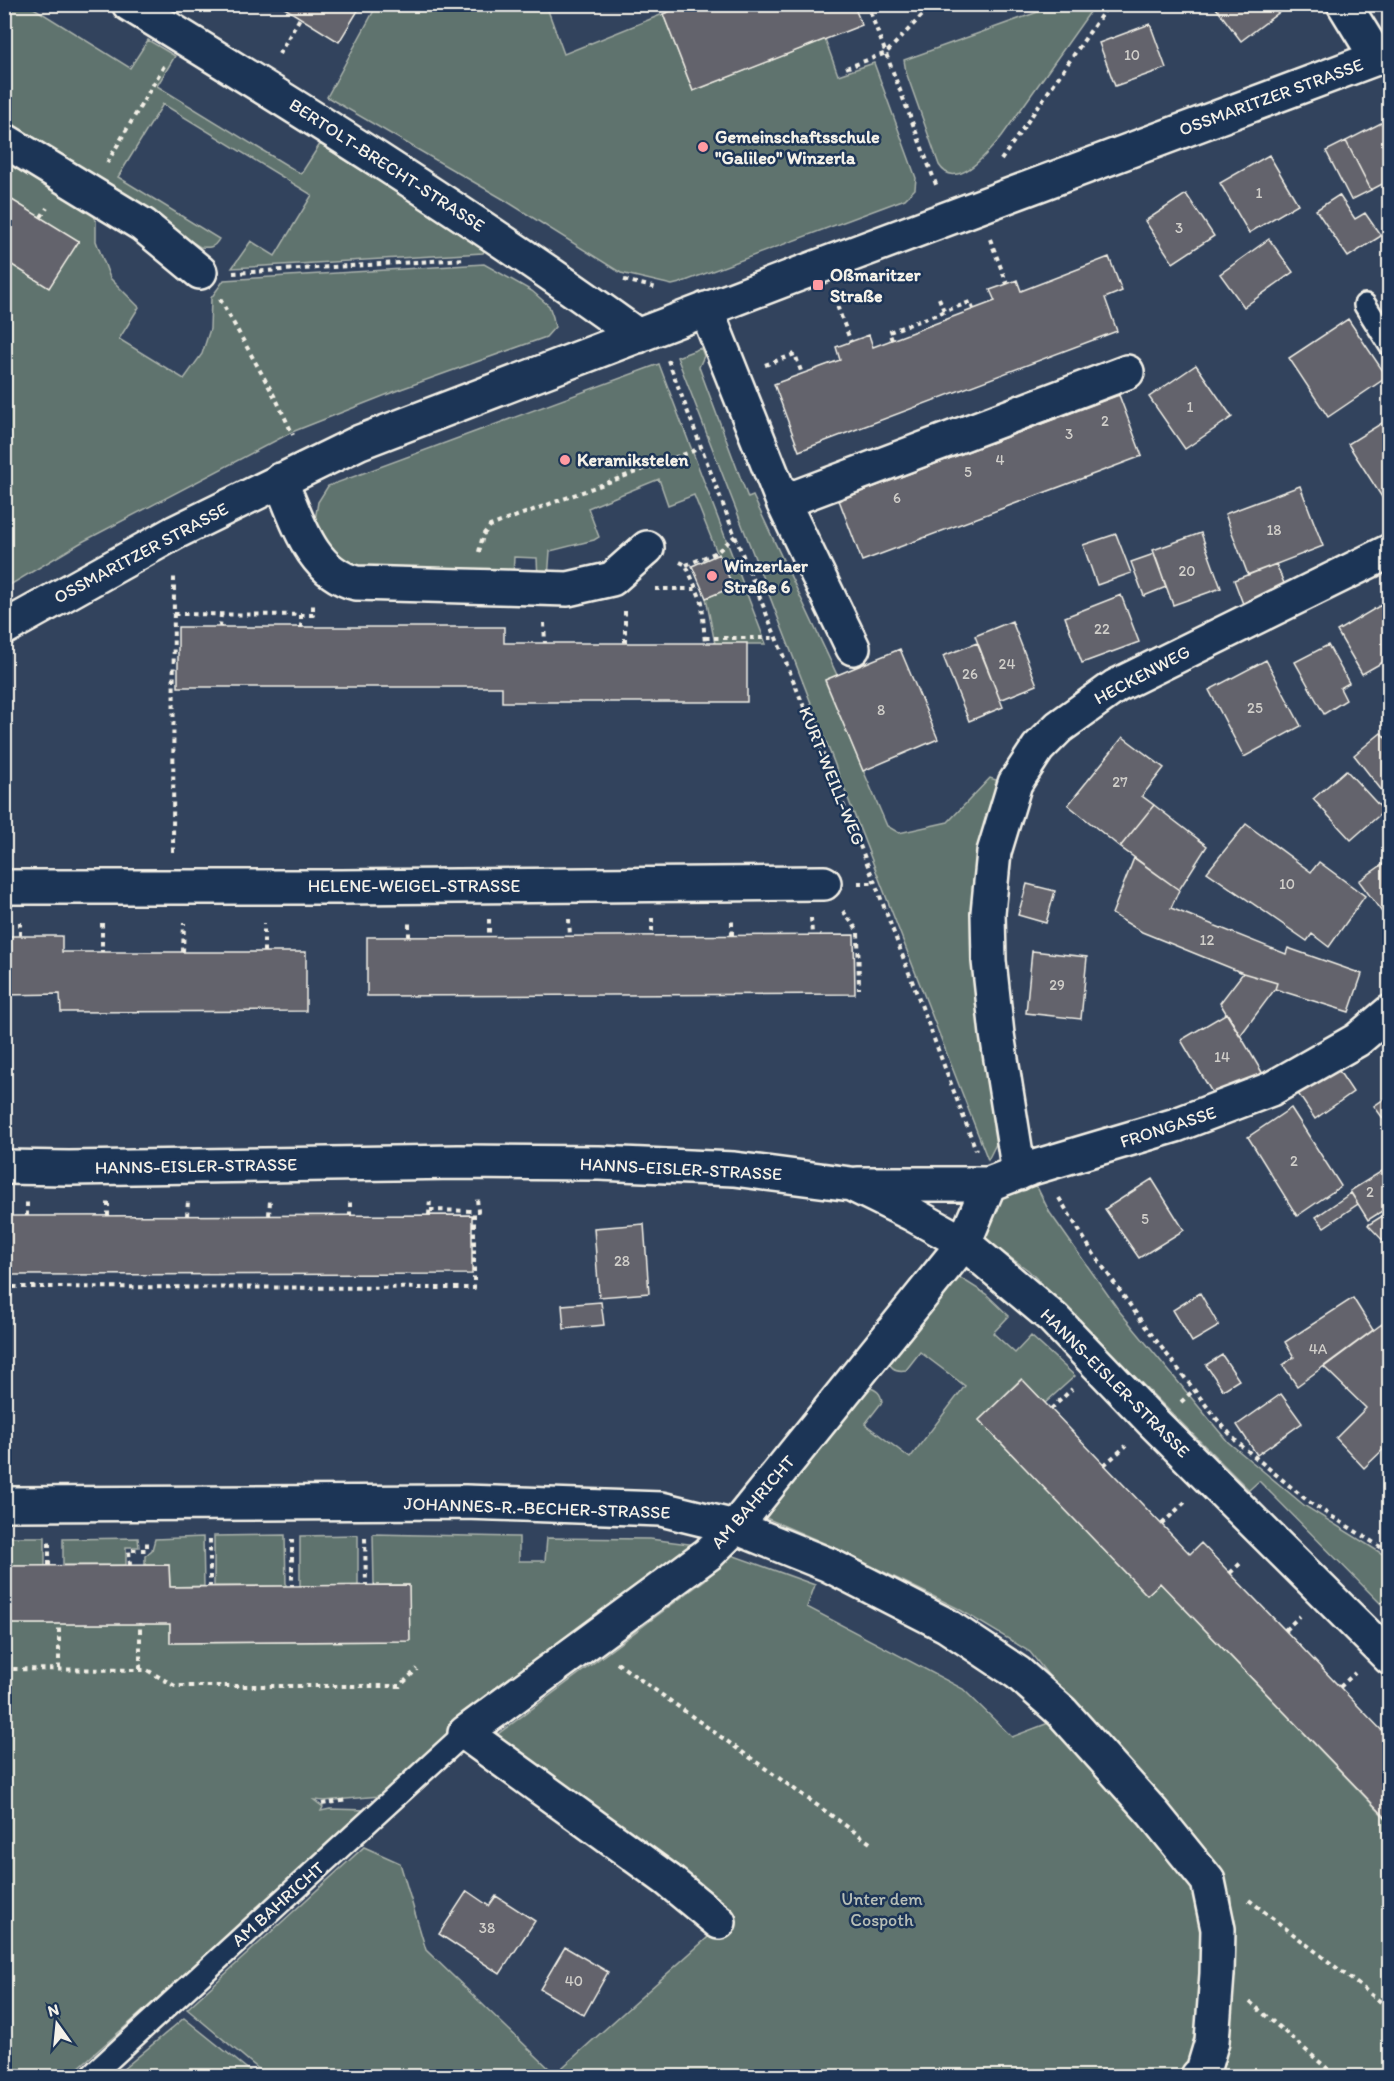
<svg xmlns="http://www.w3.org/2000/svg" width="1394" height="2081" font-family="Itim,sans-serif">
  <rect width="100%" height="100%" fill="#32435d"/>
  <filter id="ink" filterUnits="userSpaceOnUse"><feTurbulence type="fractalNoise" baseFrequency=".0167" numOctaves="2"/><feDisplacementMap in="SourceGraphic" scale="12" xChannelSelector="R" yChannelSelector="G"/><feConvolveMatrix kernelMatrix="1 2 1 2 8 2 1 2 1" color-interpolation-filters="sRGB"/></filter>
  <g filter="url(#ink)">
    <path fill="#5f736e" stroke="#aab2ab" stroke-width="1.5" d="M4,5H29L130,68L148,40L175,56L157,86L301,174L320,144L486,248L483,253L232,268L251,241L275,256L312,195L163,104L118,177L219,239C214,248 209,248 200,247L5,126Z
      M377,5H546L564,54L663,14L693,91L825,39L838,75L874,63L916,178L915,189L905,199L680,283L672,285L621,273L503,199L327,97Z
      M1049,5H1095L1002,136C989,151 957,193 939,165L906,72L904,60L1049,8Z
      M4,151L93,211L96,222V241L110,278L139,307L119,339L184,379L202,354L210,329L211,298L224,280L484,264L532,291L549,306L553,317L555,327L546,337L401,389L292,432L82,542L5,588Z
      M701,348L704,356L699,367L748,498L753,496L837,675L825,681L887,826L899,833L948,822L990,778L1002,782L999,1130L996,1144L988,1160L677,357Z
      M659,364L766,644H715L706,598L732,586L716,550L694,495L668,505L659,479L588,508L599,537L594,540L550,551L548,579H538L537,558L514,557L513,578L354,570L320,539L315,520L318,502L328,486Z
      M1036,1185L1050,1213L1120,1312L1228,1442L1305,1506L1389,1558V1595L1381,1604L1259,1481L1249,1490L1028,1270L986,1240L981,1227L997,1193Z
      M951,1272L986,1294L1009,1316L993,1333L1015,1353L1031,1336L1075,1376L1045,1403L1021,1379L979,1420L1147,1595L1160,1583L1389,1822V2076H267L187,2009L364,1847L400,1863L426,1950L555,2074L717,1929L471,1754L705,1580L729,1554L815,1585L807,1607L963,1689L1012,1737L1054,1721L1202,1886L1227,1969L1231,1897L1162,1809L1071,1704L1030,1652L957,1608L833,1547L766,1518L818,1443L868,1387C877,1390 881,1393 882,1402L865,1424L910,1458L965,1386L920,1352L906,1370C894,1372 889,1367 887,1356Z
      M373,1534L519,1537V1561H545L547,1538L650,1539L697,1545L380,1796L324,1801L314,1800L323,1807L321,1811L330,1809L366,1810L266,1903L69,2076H5L4,1624H170V1643L409,1641V1585H374Z
      M285,1535L286,1586H214V1536Z
      M358,1535V1586H300V1536Z
      M5,1537H45V1566H5Z
      M203,1537L204,1586L170,1587L169,1565H145V1556L152,1550L155,1539Z
      M138,1538L139,1547H126V1565H63V1539Z
      M184,2018L256,2076H115Z"/>
    <path fill="#63646c" stroke="#f4f1e8" stroke-width="1.5" d="M278,4H362L339,42Z
      M688,4H853L862,25L693,91L663,14Z
      M1213,4H1288L1289,5L1241,41Z
      M1150,24L1166,68L1115,86L1099,43Z
      M1385,121L1390,129V180L1371,190L1346,141Z
      M1346,141L1371,190L1351,200L1326,151Z
      M1269,155L1298,204L1249,233L1220,183Z
      M1186,194L1214,236L1173,263L1145,221Z
      M4,195L79,241L49,288L4,260Z
      M1339,195L1355,219L1365,213L1381,236L1348,257L1316,210Z
      M1269,239L1293,272L1244,307L1220,274Z
      M1109,257L1122,291L1105,298L1117,331L799,451L774,384L840,360L836,347L869,335L873,347L995,301L990,290L1007,284L1017,280L1021,291Z
      M1348,319L1387,377L1328,417L1289,358Z
      M1196,365L1232,417L1185,449L1149,397Z
      M1119,395L1142,456L862,561L839,500Z
      M1390,418V503L1387,505L1348,444Z
      M1300,486L1323,546L1248,575L1225,514Z
      M1201,533L1221,588L1173,605L1153,550Z
      M1116,534L1131,573L1097,585L1083,545Z
      M719,554L733,587L706,598L692,566Z
      M1154,554L1166,587L1144,596L1131,562Z
      M1276,564L1286,588L1246,612L1234,580Z
      M1121,595L1139,642L1082,663L1065,617Z
      M1381,605L1390,619V658L1362,674L1337,631Z
      M1012,621L1037,685L1000,700L975,636Z
      M178,627H504V643H747V702H502V687H178Z
      M977,643L1003,707L969,721L943,656Z
      M1328,645L1349,683L1340,688L1346,700L1324,714L1295,662Z
      M900,649L938,739L863,771L825,680Z
      M1266,660L1301,726L1244,757L1209,690Z
      M1381,733L1390,743V801L1354,755Z
      M1123,737L1164,768L1142,796L1154,805L1120,847L1068,805Z
      M1346,770L1384,811L1351,840L1313,799Z
      M1154,805L1207,846L1179,890L1120,847Z
      M1246,824L1311,872L1319,862L1365,896L1329,947L1312,934L1307,941L1207,872Z
      M1134,858L1179,890L1171,908L1286,954L1288,948L1362,974L1349,1012L1275,989L1277,983L1243,973L1142,932L1112,914Z
      M1389,860H1390V923L1359,881Z
      M1027,884L1055,891L1046,923L1018,915Z
      M854,935L855,994L367,996V937Z
      M4,936H62V952H306V1011L61,1012L60,994L4,995Z
      M1032,951L1087,957L1081,1019L1026,1013Z
      M1243,973L1277,983L1275,989L1240,1036L1220,1003Z
      M1227,1013L1263,1074L1217,1101L1181,1040Z
      M1335,1065L1353,1092L1315,1119L1297,1092Z
      M1390,1095V1128L1374,1106Z
      M1291,1108L1341,1186L1297,1216L1248,1137Z
      M1390,1166V1206L1368,1220L1350,1191Z
      M1152,1179L1184,1230L1139,1258L1105,1209Z
      M1351,1193L1358,1204L1324,1227L1316,1217Z
      M1390,1211V1248L1368,1225Z
      M472,1215V1274L4,1275V1216Z
      M644,1224L649,1293L599,1297L594,1228Z
      M1200,1293L1219,1326L1192,1342L1173,1310Z
      M1353,1298L1373,1330L1297,1386L1283,1365L1294,1357L1285,1342Z
      M601,1302L604,1325L564,1329L562,1305Z
      M1390,1318V1443L1364,1468L1336,1438L1366,1408L1324,1367Z
      M1222,1355L1239,1380L1223,1390L1206,1365Z
      M1022,1379L1190,1554L1201,1543L1390,1739V1822L1160,1583L1147,1595L979,1420Z
      M1281,1394L1302,1423L1257,1455L1237,1425Z
      M169,1565L170,1587L409,1585L410,1641L170,1643V1624H4V1566Z
      M467,1891L489,1906L496,1896L535,1921L500,1974L439,1934Z
      M565,1947L608,1972L584,2015L540,1989Z"/>
    <g fill="none" stroke-linecap="round" stroke-linejoin="round">
      <defs>
        <path id="lane" d="M1365,305L1390,345
          M91,2076L465,1733"/>
        <path id="street" d="M129,4C302,110 474,217 638,336
          M1344,4L1377,58
          M4,140L143,225L200,272
          M706,309L783,502L853,648
          M280,480C297,518 310,572 356,583L568,589L612,579L647,548
          M783,502L1127,372
          M4,628L176,532L360,442L791,277L1390,53
          M4,887H340L824,883
          M4,1167L69,1168L459,1162L599,1163L734,1169L851,1184L912,1214L964,1243L1053,1318L1154,1423L1390,1658
          M1019,1173L997,1034L989,961L988,913L994,852L1015,783L1038,748L1059,727L1116,686L1390,551
          M858,1184H989L1028,1169L1176,1125L1271,1089L1357,1040L1390,1012
          M4,1504L465,1502L661,1509L735,1527L829,1565L946,1625L1018,1673L1062,1712L1153,1813L1208,1881L1218,1929L1217,1974L1212,2041L1203,2071L1198,2076
          M719,1922L668,1880L465,1733L708,1554L735,1527L964,1243L989,1184"/>
      </defs>
      <use href="#lane" stroke="#f4f1e8" stroke-width="26"/>
      <use href="#street" stroke="#f4f1e8" stroke-width="38"/>
      <path stroke="#f4f1e8" stroke-width="4" stroke-dasharray="4.5 4.5" stroke-linecap="butt" d="M867,4L937,187
        M279,54L300,18
        M846,68L886,53L933,4
        M1001,160L1109,4
        M107,163L164,66
        M41,217L47,208
        M990,239L1007,284
        M233,273L466,259
        M624,280L657,288
        M834,298L851,342
        M939,298L944,311
        M220,299L277,401L293,435
        M892,340L889,332L970,302L973,309
        M668,360L735,536L875,883L976,1150
        M765,365L795,354L802,374
        M479,552L483,535L490,526L701,448
        M680,562L686,565L702,602L705,644
        M686,565L717,552L735,536
        M655,589H696
        M625,611V644
        M174,614L313,615V601
        M544,623L545,643
        M220,627L221,614
        M301,628V615
        M705,638H775
        M173,852L174,575
        M858,883H875
        M843,911L858,931L859,989
        M652,918V936
        M811,918L812,935
        M489,919V937
        M569,919L570,936
        M20,922V936
        M102,923V952
        M732,935V918
        M409,937V923
        M183,952L184,923
        M264,952V923
        M1059,1198L1093,1253L1142,1322L1215,1417L1237,1442L1309,1502L1390,1553
        M430,1210L474,1211
        M269,1215L270,1201
        M429,1215L430,1198
        M27,1216V1201
        M108,1216V1201
        M187,1216L188,1201
        M350,1216V1198
        M4,1287L474,1288V1211H478L477,1197
        M1181,1402L1194,1390
        M1051,1409L1072,1389
        M1104,1465L1126,1446
        M1162,1524L1185,1502
        M365,1538L366,1585
        M210,1539V1586
        M292,1539V1586
        M49,1565V1539
        M130,1565L129,1550H147V1538
        M1230,1573L1243,1561
        M1285,1630L1300,1616
        M617,1663L873,1845
        M4,1669L147,1670L175,1686H400L417,1669
        M59,1669V1624
        M140,1669V1623
        M1340,1687L1355,1673
        M322,1804L348,1800
        M1249,1900L1390,2009
        M1250,2002L1336,2076"/>
      <use href="#lane" stroke="#1d3557" stroke-width="21"/>
      <use href="#street" stroke="#1d3557" stroke-width="33"/>
    </g>
  </g>
  <g fill="#ff9aa2" stroke="#1d3557" stroke-width="2">
    <circle cx="703" cy="147" r="6"/>
    <rect x="812" y="279" width="12" height="12" rx="3"/>
    <circle cx="565" cy="460" r="6"/>
    <circle cx="712" cy="576" r="6"/>
  </g>
  <g text-anchor="middle" dominant-baseline="central" stroke-width="5" stroke-linejoin="round" paint-order="stroke">
    <g font-size="15" fill="#d0cec9">
      <text x="1132" y="55">10</text>
      <text x="1259" y="193">1</text>
      <text x="1179" y="228">3</text>
      <text x="1190" y="407">1</text>
      <text x="1105" y="421">2</text>
      <text x="1069" y="434">3</text>
      <text x="1000" y="460">4</text>
      <text x="968" y="472">5</text>
      <text x="897" y="498">6</text>
      <text x="1274" y="530">18</text>
      <text x="1187" y="571">20</text>
      <text x="1102" y="629">22</text>
      <text x="1007" y="664">24</text>
      <text x="970" y="674">26</text>
      <text x="1255" y="708">25</text>
      <text x="881" y="710">8</text>
      <text x="1120" y="782">27</text>
      <text x="1287" y="884">10</text>
      <text x="1207" y="940">12</text>
      <text x="1057" y="985">29</text>
      <text x="1222" y="1057">14</text>
      <text x="1294" y="1161">2</text>
      <text x="1370" y="1192">2</text>
      <text x="1145" y="1219">5</text>
      <text x="622" y="1261">28</text>
      <text x="1318" y="1349">4A</text>
      <text x="487" y="1928">38</text>
      <text x="574" y="1981">40</text>
    </g>
    <g font-size="18" fill="#f4f1e8" stroke="#1d3557">
      <text transform="translate(1271 97) rotate(-20)">OSSMARITZER STRASSE</text>
      <text transform="translate(387 165) rotate(33)">BERTOLT-BRECHT-STRASSE</text>
      <text transform="translate(141 553) rotate(-28)">OSSMARITZER STRASSE</text>
      <text transform="translate(1142 675) rotate(-28)">HECKENWEG</text>
      <text transform="translate(832 776) rotate(68)">KURT-WEILL-WEG</text>
      <text x="414" y="886">HELENE-WEIGEL-STRASSE</text>
      <text transform="translate(1168 1127) rotate(-18)">FRONGASSE</text>
      <text transform="translate(196 1166) rotate(-1)">HANNS-EISLER-STRASSE</text>
      <text transform="translate(681 1169) rotate(3)">HANNS-EISLER-STRASSE</text>
      <text transform="translate(1115 1383) rotate(45)">HANNS-EISLER-STRASSE</text>
      <text transform="translate(753 1502) rotate(-49)">AM BAHRICHT</text>
      <text transform="translate(537 1508) rotate(2)">JOHANNES-R.-BECHER-STRASSE</text>
      <text transform="translate(278 1904) rotate(-42)">AM BAHRICHT</text>
    </g>
    <g font-size="18" font-weight="bold" fill="#f4f1e8" stroke="#1d3557" text-anchor="start">
      <text x="715" y="137">Gemeinschaftsschule<tspan x="715" dy="21">"Galileo" Winzerla</tspan></text>
      <text x="830" y="275">Oßmaritzer<tspan x="830" dy="21">Straße</tspan></text>
      <text x="577" y="460">Keramikstelen</text>
      <text x="724" y="566">Winzerlaer<tspan x="724" dy="21">Straße 6</tspan></text>
    </g>
    <g font-size="18" fill="#b8bfb7" stroke="#1d3557">
      <text x="882" y="1899">Unter dem<tspan x="882" dy="21">Cospoth</tspan></text>
    </g>
  </g>
  <rect width="1394" height="2081" fill="none" stroke="#1d3557" stroke-width="24"/>
  <rect x="12" y="12" width="1370" height="2057" fill="none" stroke="#f4f1e8" stroke-width="2" filter="url(#ink)"/>
  <g transform="translate(57 2024) rotate(345)" stroke="#1d3557" stroke-width="4.5" paint-order="stroke">
  <path d="M0-4.5L10 22L0 15L-10 22Z" fill="#f4f1e8"/>
  <text y="-9" font-size="16" font-weight="bold" text-anchor="middle" fill="#f4f1e8">N</text>
  </g>
</svg>
